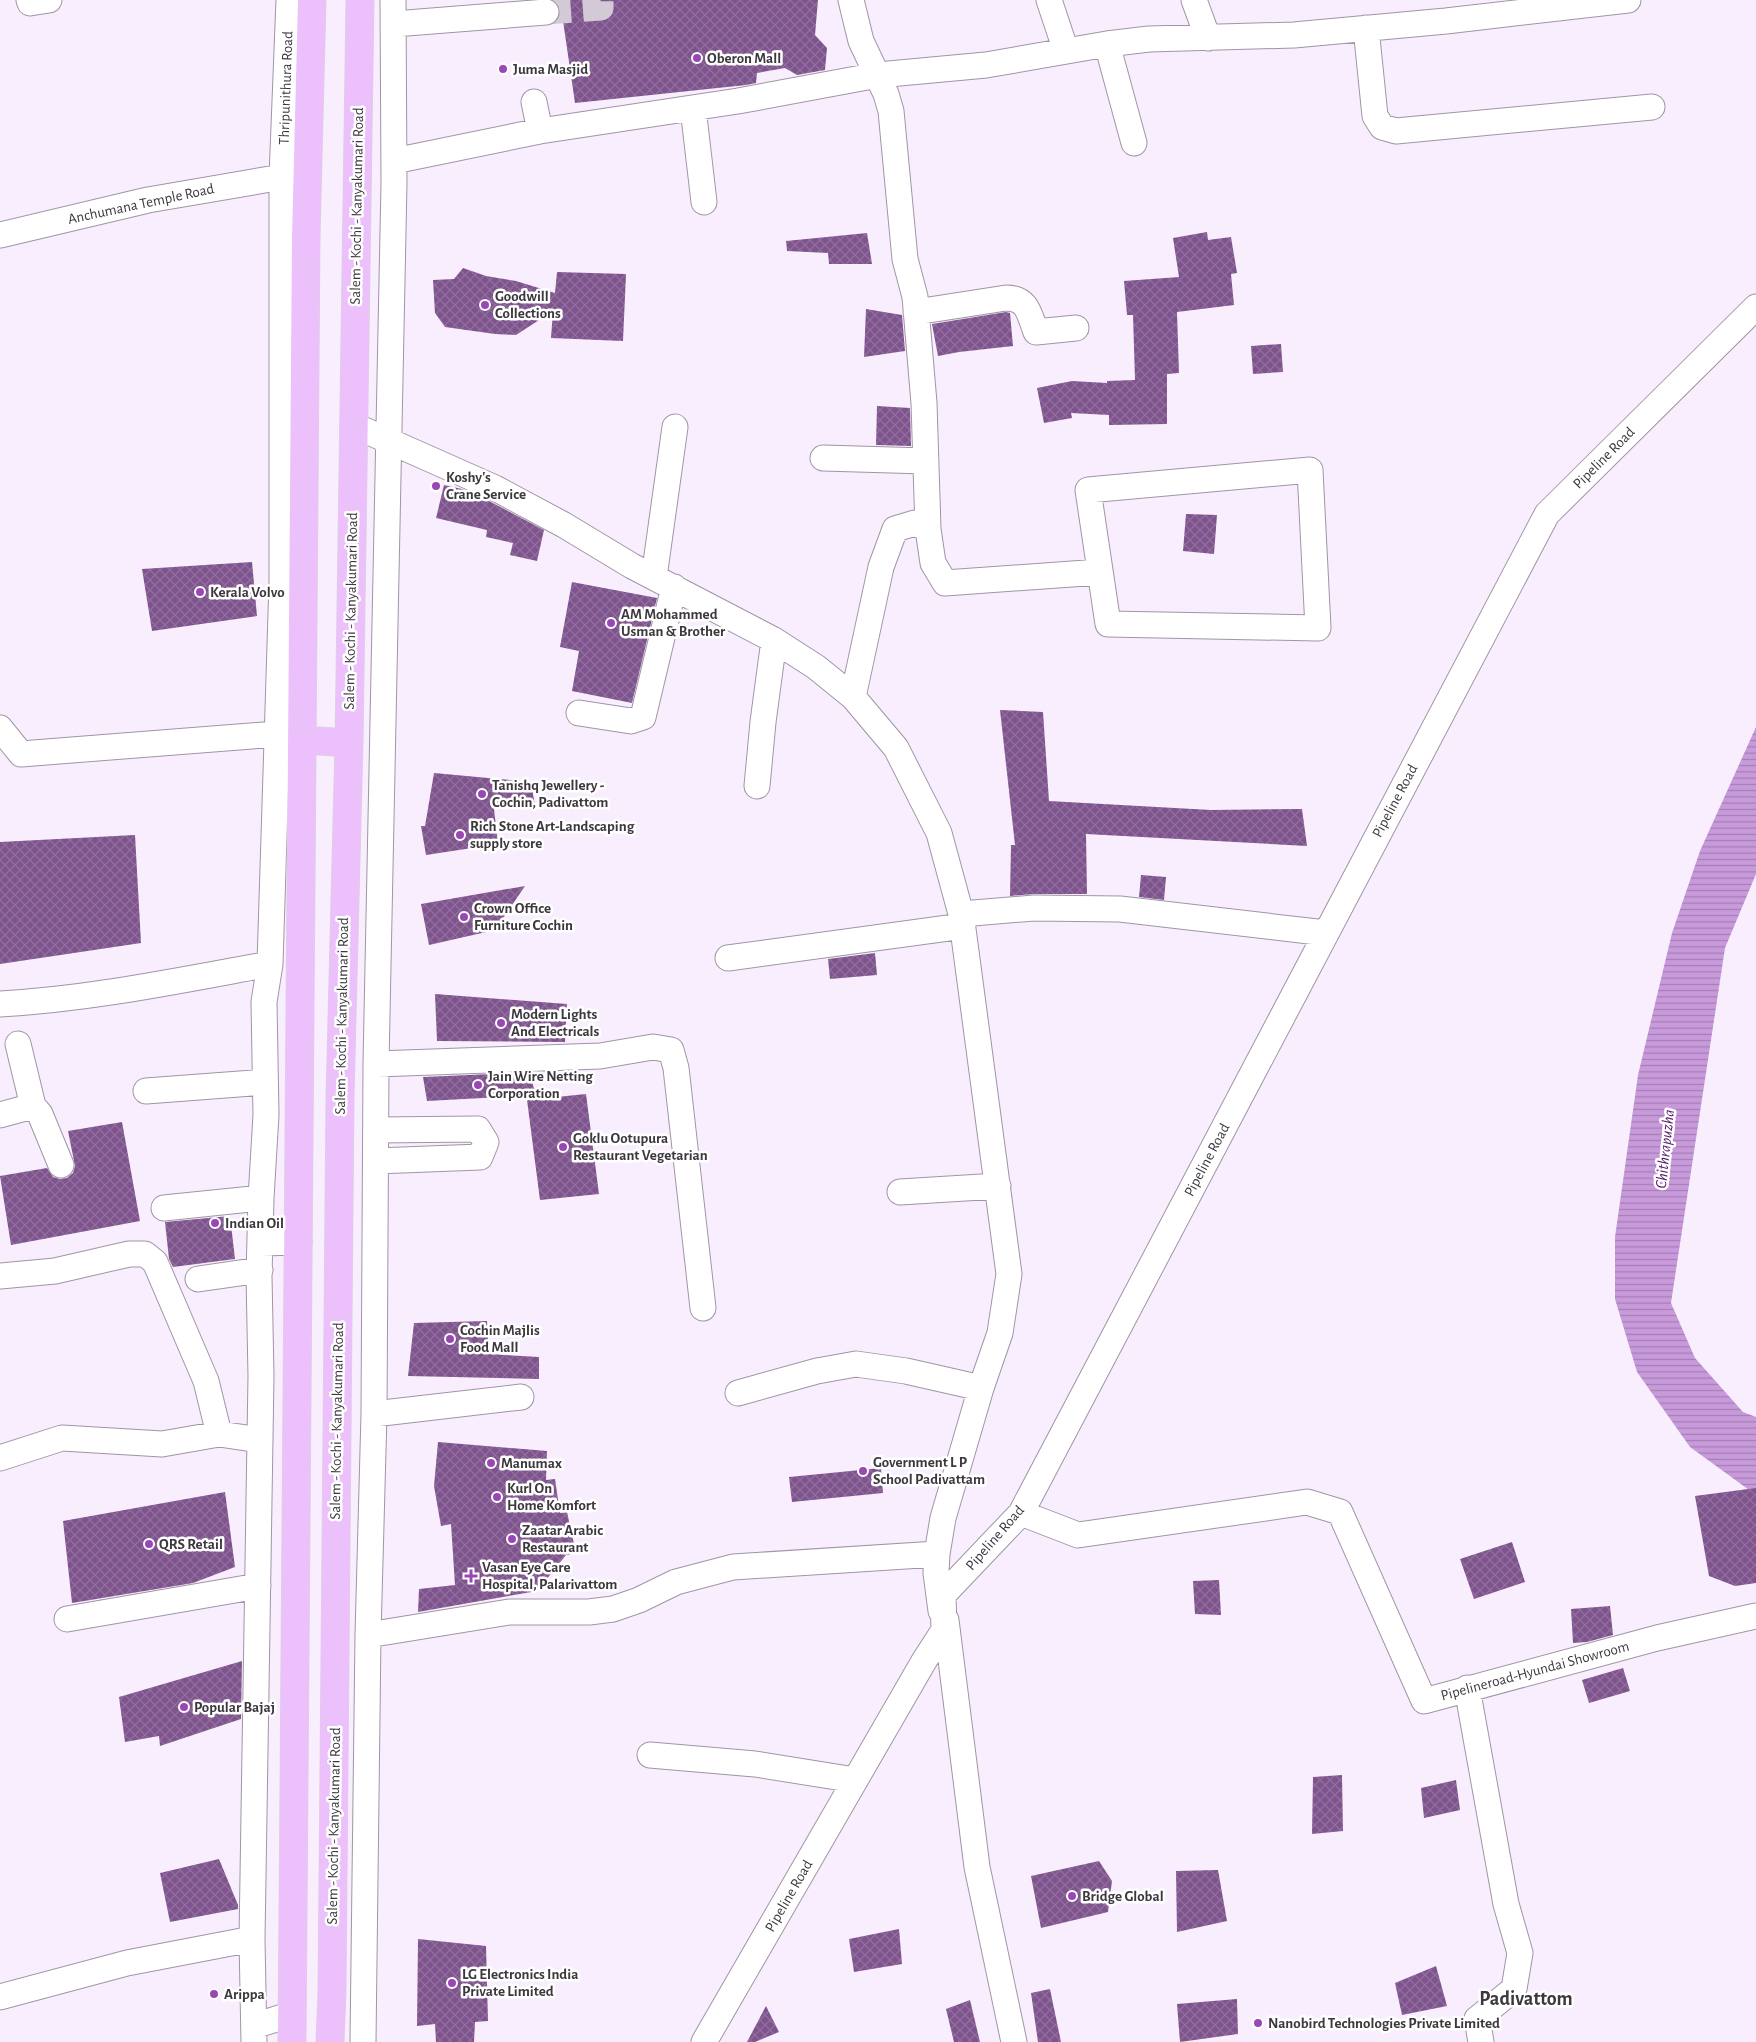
<svg xmlns="http://www.w3.org/2000/svg" width="1756" height="2042" font-family="'Alegreya Sans',sans-serif">
  <defs>
    <pattern id="water-rules" width="6" height="5" patternUnits="userSpaceOnUse" patternTransform="scale(1.25)"><rect width="6" height="5" fill="#c99adb"/><path d="M0 2.5h6" fill="none" stroke="#a47fb3"/></pattern>
    <pattern id="building-cross-hatch" width="8" height="8" patternUnits="userSpaceOnUse" patternTransform="scale(1.25)"><rect width="8" height="8" fill="#7f538e"/><path d="M0 0l8 8M0 8l8-8" fill="none" stroke="#906f9c"/></pattern>
  </defs>
  <rect width="100%" height="100%" fill="#f9eefe"/>
  <path fill="url(#water-rules)" d="M1756,727V874L1725,948L1671,1303L1695,1358L1743,1412L1756,1417V1495L1690,1447L1637,1372L1615,1299V1237L1638,1075L1672,933L1700,851Z"/>
  <path fill="url(#building-cross-hatch)" d="M560,0H818L815,35L827,48L825,70L797,75L785,68L757,73L756,83L746,85L575,103Z
    M1207,232L1208,240L1231,237L1237,273L1231,274L1234,305L1177,312L1179,373L1167,374V424L1109,425V415L1071,413L1072,418L1044,423L1037,388L1072,381L1107,383V381L1135,380L1133,315H1127L1124,281L1179,277L1173,238Z
    M867,233L872,264H829L828,253L787,251L786,241Z
    M463,268L486,276L516,281L555,293L557,272L626,274L623,341L551,338L553,311L516,335L495,334L445,327L435,313L433,280L454,279Z
    M866,309L902,315L905,351L864,357Z
    M1006,312L1010,313L1013,346L959,352L938,356L932,324Z
    M1281,344L1283,372L1253,374L1251,346Z
    M877,406L910,408L911,446L876,445Z
    M444,485L462,489L489,501L544,530L537,561L510,555L513,543L486,537L487,530L436,518Z
    M1186,514L1217,515L1214,554L1183,551Z
    M252,562L257,616L152,631L142,569Z
    M572,582L657,598L632,703L572,691L579,651L560,647Z
    M1000,710L1043,712L1049,801L1211,810L1302,809L1307,846L1086,834L1087,894H1034L1010,896L1011,845H1015Z
    M434,773L531,782L535,806L494,809L498,844L426,855L421,826H425Z
    M135,835L141,943L0,964V842Z
    M1141,875L1166,877L1164,900L1139,897Z
    M525,886L495,930L429,945L421,904Z
    M875,953L877,975L830,979L828,959Z
    M435,994L567,1004L565,1042L437,1041Z
    M514,1073L530,1075L536,1095L427,1101L423,1077Z
    M586,1094L599,1194L540,1200L527,1100Z
    M122,1122L140,1221L11,1245L0,1176L47,1168L53,1177L60,1179L67,1178L73,1173L75,1166L68,1131Z
    M230,1216L235,1259L173,1267L169,1259L165,1222Z
    M487,1321L489,1354L539,1357V1379L408,1376L414,1323Z
    M438,1442L547,1451L546,1480L555,1479L560,1513L567,1512L576,1553L566,1555L537,1591L418,1612L419,1589L455,1585L451,1524L441,1526L434,1486Z
    M881,1468L883,1493L792,1502L789,1477Z
    M1756,1488V1583L1735,1586L1709,1576L1695,1496Z
    M225,1492L235,1567L193,1583L72,1603L63,1521Z
    M1512,1542L1525,1582L1474,1599L1460,1559Z
    M1219,1580L1221,1615L1195,1614L1193,1581Z
    M1610,1606L1613,1635L1587,1642L1573,1643L1571,1609Z
    M242,1661L241,1719L160,1746L159,1736L125,1742L119,1697Z
    M1623,1668L1630,1691L1589,1703L1582,1680Z
    M1342,1775L1343,1831L1312,1834L1313,1777Z
    M1456,1780L1460,1810L1424,1818L1421,1788Z
    M219,1859L238,1905V1909L170,1922L160,1873Z
    M1099,1861L1112,1881L1108,1912L1041,1928L1031,1876Z
    M1218,1870L1227,1921L1177,1932L1176,1871Z
    M899,1929L902,1964L854,1972L849,1939Z
    M418,1939L486,1946L488,2021L475,2022L474,2042H436L435,2024L417,2026Z
    M1436,1966L1447,2006L1402,2015L1395,1983Z
    M1050,1989L1061,2042H1038L1031,1993Z
    M1237,1999L1238,2034L1180,2042L1177,2004Z
    M970,2000L980,2042H954L946,2009Z
    M766,2006L779,2032L755,2042H747Z"/>
  <g fill="none" stroke-linecap="round" stroke-linejoin="round">
    <path stroke="#d3cad8" stroke-width="25" stroke-dasharray="25 12" stroke-linecap="butt" d="M546,12L601,8V0"/>
    <defs>
      <path id="minor" d="M29,0L30,3L49,0
        M851,0L861,41L886,94L891,111L905,259L915,297L924,403L928,529L915,523L895,529L881,567L853,697
        M1049,0L1066,51
        M1194,0L1208,38
        M394,24L546,12
        M1366,28L1375,116L1382,127L1396,131L1652,107
        M1107,44L1134,143
        M534,102L540,131
        M693,108L704,202
        M394,161L540,131L738,101L878,75L986,65L1107,44L1149,39L1294,35L1446,21L1628,0
        M0,235L148,200L282,177
        M916,312L1006,298C1028,298 1029,314 1036,332L1076,328
        M353,425L495,488L564,525L632,566L774,640L816,667L853,697L896,748L939,833L961,914L1009,1274L1000,1333L981,1388L943,1518L937,1554L936,1573L941,1611
        M823,458L926,461
        M1310,470L1318,628L1108,624L1088,490Z
        M928,529L933,563L945,583L1100,572
        M654,577L675,427
        M579,713L631,721L643,717L674,587
        M0,728L21,754L277,734
        M757,786L763,722L774,640
        M961,914L1034,908L1120,909L1326,933
        M728,958L963,926
        M0,1004C91,999 181,980 270,964
        M376,1064L600,1056L653,1047L671,1050L676,1068L703,1308
        M146,1091L265,1082
        M33,1106L40,1114L61,1165
        M0,1115L33,1106L18,1044
        M376,1161L480,1157L486,1142L478,1129L376,1130
        M900,1192L998,1186
        M164,1208L261,1198
        M261,1243L299,1242
        M0,1276L55,1271L129,1254H145L155,1262L206,1381L219,1434
        M198,1279L260,1270
        M738,1393L817,1371L856,1364L906,1371L981,1388
        M374,1414L521,1397
        M0,1458L62,1438L162,1444L219,1434L260,1440
        M1021,1513L1078,1535L1307,1502L1340,1512L1424,1701L1657,1638L1756,1616
        M67,1619L258,1586
        M946,1620L977,1867L1014,2042
        M368,1635L509,1612H589L613,1609L639,1600L676,1582L733,1567L937,1554
        M1467,1688L1506,1904L1520,1953L1514,1989L1477,2019L1481,2042
        M650,1755L755,1764L855,1780
        M0,1997L127,1963L252,1939
        M254,2026L292,2014
        M254,2042L252,1939L261,1376L259,1276L261,1198L266,1115L264,1002L270,964L282,582V177L289,0
        M363,2042L368,1635L374,1414L376,1064L394,183L393,0
        M704,2042L924,1661L944,1630L943,1595L1021,1513L1547,514L1756,307"/>
      <path id="highway" d="M304,740L349,743
        M292,2042L306,238L312,0
        M330,2042L332,1991L340,1097L349,743L360,0"/>
    </defs>
    <use href="#minor" stroke="#a095a4" stroke-width="27"/>
    <use href="#highway" stroke="#d8d7d8" stroke-width="29"/>
    <use href="#minor" stroke="#fff" stroke-width="25"/>
    <use href="#highway" stroke="#ebc0fb" stroke-width="28"/>
  </g>
  <g fill="#9a47b6" stroke="#fff" stroke-width="2">
    <circle cx="697" cy="58" r="5"/>
    <circle cx="503" cy="69" r="5"/>
    <circle cx="485" cy="305" r="5"/>
    <circle cx="436" cy="486" r="5"/>
    <circle cx="200" cy="592" r="5"/>
    <circle cx="611" cy="623" r="5"/>
    <circle cx="482" cy="794" r="5"/>
    <circle cx="460" cy="835" r="5"/>
    <circle cx="464" cy="917" r="5"/>
    <circle cx="501" cy="1023" r="5"/>
    <circle cx="478" cy="1085" r="5"/>
    <circle cx="563" cy="1147" r="5"/>
    <circle cx="215" cy="1223" r="5"/>
    <circle cx="450" cy="1339" r="5"/>
    <circle cx="491" cy="1463" r="5"/>
    <circle cx="863" cy="1471" r="5"/>
    <circle cx="497" cy="1497" r="5"/>
    <circle cx="512" cy="1539" r="5"/>
    <circle cx="149" cy="1544" r="5"/>
    <path d="M468.5 1568.5h5v5h5v5h-5v5h-5v-5h-5v-5h5z"/>
    <circle cx="184" cy="1707" r="5"/>
    <circle cx="1072" cy="1896" r="5"/>
    <circle cx="452" cy="1983" r="5"/>
    <circle cx="214" cy="1994" r="5"/>
    <circle cx="1258" cy="2023" r="5"/>
  </g>
  <g text-anchor="middle" dominant-baseline="central" stroke-width="5" stroke-linejoin="round" paint-order="stroke">
    <g font-size="15" font-weight="bold" fill="#3d383e" stroke="#fff" text-anchor="start">
      <text x="707" y="58">Oberon Mall</text>
      <text x="513" y="69">Juma Masjid</text>
      <text x="495" y="296">Goodwill<tspan x="495" dy="17">Collections</tspan></text>
      <text x="446" y="477">Koshy's<tspan x="446" dy="17">Crane Service</tspan></text>
      <text x="210" y="592">Kerala Volvo</text>
      <text x="621" y="614">AM Mohammed<tspan x="621" dy="17">Usman &amp; Brother</tspan></text>
      <text x="492" y="785">Tanishq Jewellery -<tspan x="492" dy="17">Cochin, Padivattom</tspan></text>
      <text x="470" y="826">Rich Stone Art-Landscaping<tspan x="470" dy="17">supply store</tspan></text>
      <text x="474" y="908">Crown Office<tspan x="474" dy="17">Furniture Cochin</tspan></text>
      <text x="511" y="1014">Modern Lights<tspan x="511" dy="17">And Electricals</tspan></text>
      <text x="488" y="1076">Jain Wire Netting<tspan x="488" dy="17">Corporation</tspan></text>
      <text x="573" y="1138">Goklu Ootupura<tspan x="573" dy="17">Restaurant Vegetarian</tspan></text>
      <text x="225" y="1223">Indian Oil</text>
      <text x="460" y="1330">Cochin Majlis<tspan x="460" dy="17">Food Mall</tspan></text>
      <text x="873" y="1462">Government L P<tspan x="873" dy="17">School Padivattam</tspan></text>
      <text x="501" y="1463">Manumax</text>
      <text x="507" y="1488">Kurl On<tspan x="507" dy="17">Home Komfort</tspan></text>
      <text x="522" y="1530">Zaatar Arabic<tspan x="522" dy="17">Restaurant</tspan></text>
      <text x="159" y="1544">QRS Retail</text>
      <text x="482" y="1567">Vasan Eye Care<tspan x="482" dy="17">Hospital, Palarivattom</tspan></text>
      <text x="194" y="1707">Popular Bajaj</text>
      <text x="1082" y="1896">Bridge Global</text>
      <text x="462" y="1974">LG Electronics India<tspan x="462" dy="17">Private Limited</tspan></text>
      <text x="224" y="1994">Arippa</text>
      <text x="1268" y="2023">Nanobird Technologies Private Limited</text>
    </g>
    <g font-size="15" fill="#3d383e" stroke="#fff">
      <text transform="translate(286 88) rotate(-88)">Thripunithura Road</text>
      <text transform="translate(141 204) rotate(-12)">Anchumana Temple Road</text>
      <text transform="translate(357 206) rotate(-89)">Salem - Kochi - Kanyakumari Road</text>
      <text transform="translate(1604 458) rotate(-45)">Pipeline Road</text>
      <text transform="translate(351 611) rotate(-89)">Salem - Kochi - Kanyakumari Road</text>
      <text transform="translate(1395 801) rotate(-62)">Pipeline Road</text>
      <text transform="translate(342 1016) rotate(-89)">Salem - Kochi - Kanyakumari Road</text>
      <text transform="translate(1207 1160) rotate(-62)">Pipeline Road</text>
      <text transform="translate(337 1421) rotate(-89)">Salem - Kochi - Kanyakumari Road</text>
      <text transform="translate(995 1538) rotate(-49)">Pipeline Road</text>
      <text transform="translate(1535 1671) rotate(-15)">Pipelineroad-Hyundai Showroom</text>
      <text transform="translate(334 1826) rotate(-89)">Salem - Kochi - Kanyakumari Road</text>
      <text transform="translate(789 1896) rotate(-60)">Pipeline Road</text>
    </g>
    <g font-size="16" font-style="italic" fill="#541a67" stroke="#fff">
      <text transform="translate(1665 1149) rotate(-84)">Chithrapuzha</text>
    </g>
    <g font-size="20" font-weight="bold" fill="#3d383e" stroke="#fff">
      <text x="1526" y="1999">Padivattom</text>
    </g>
  </g>
</svg>
